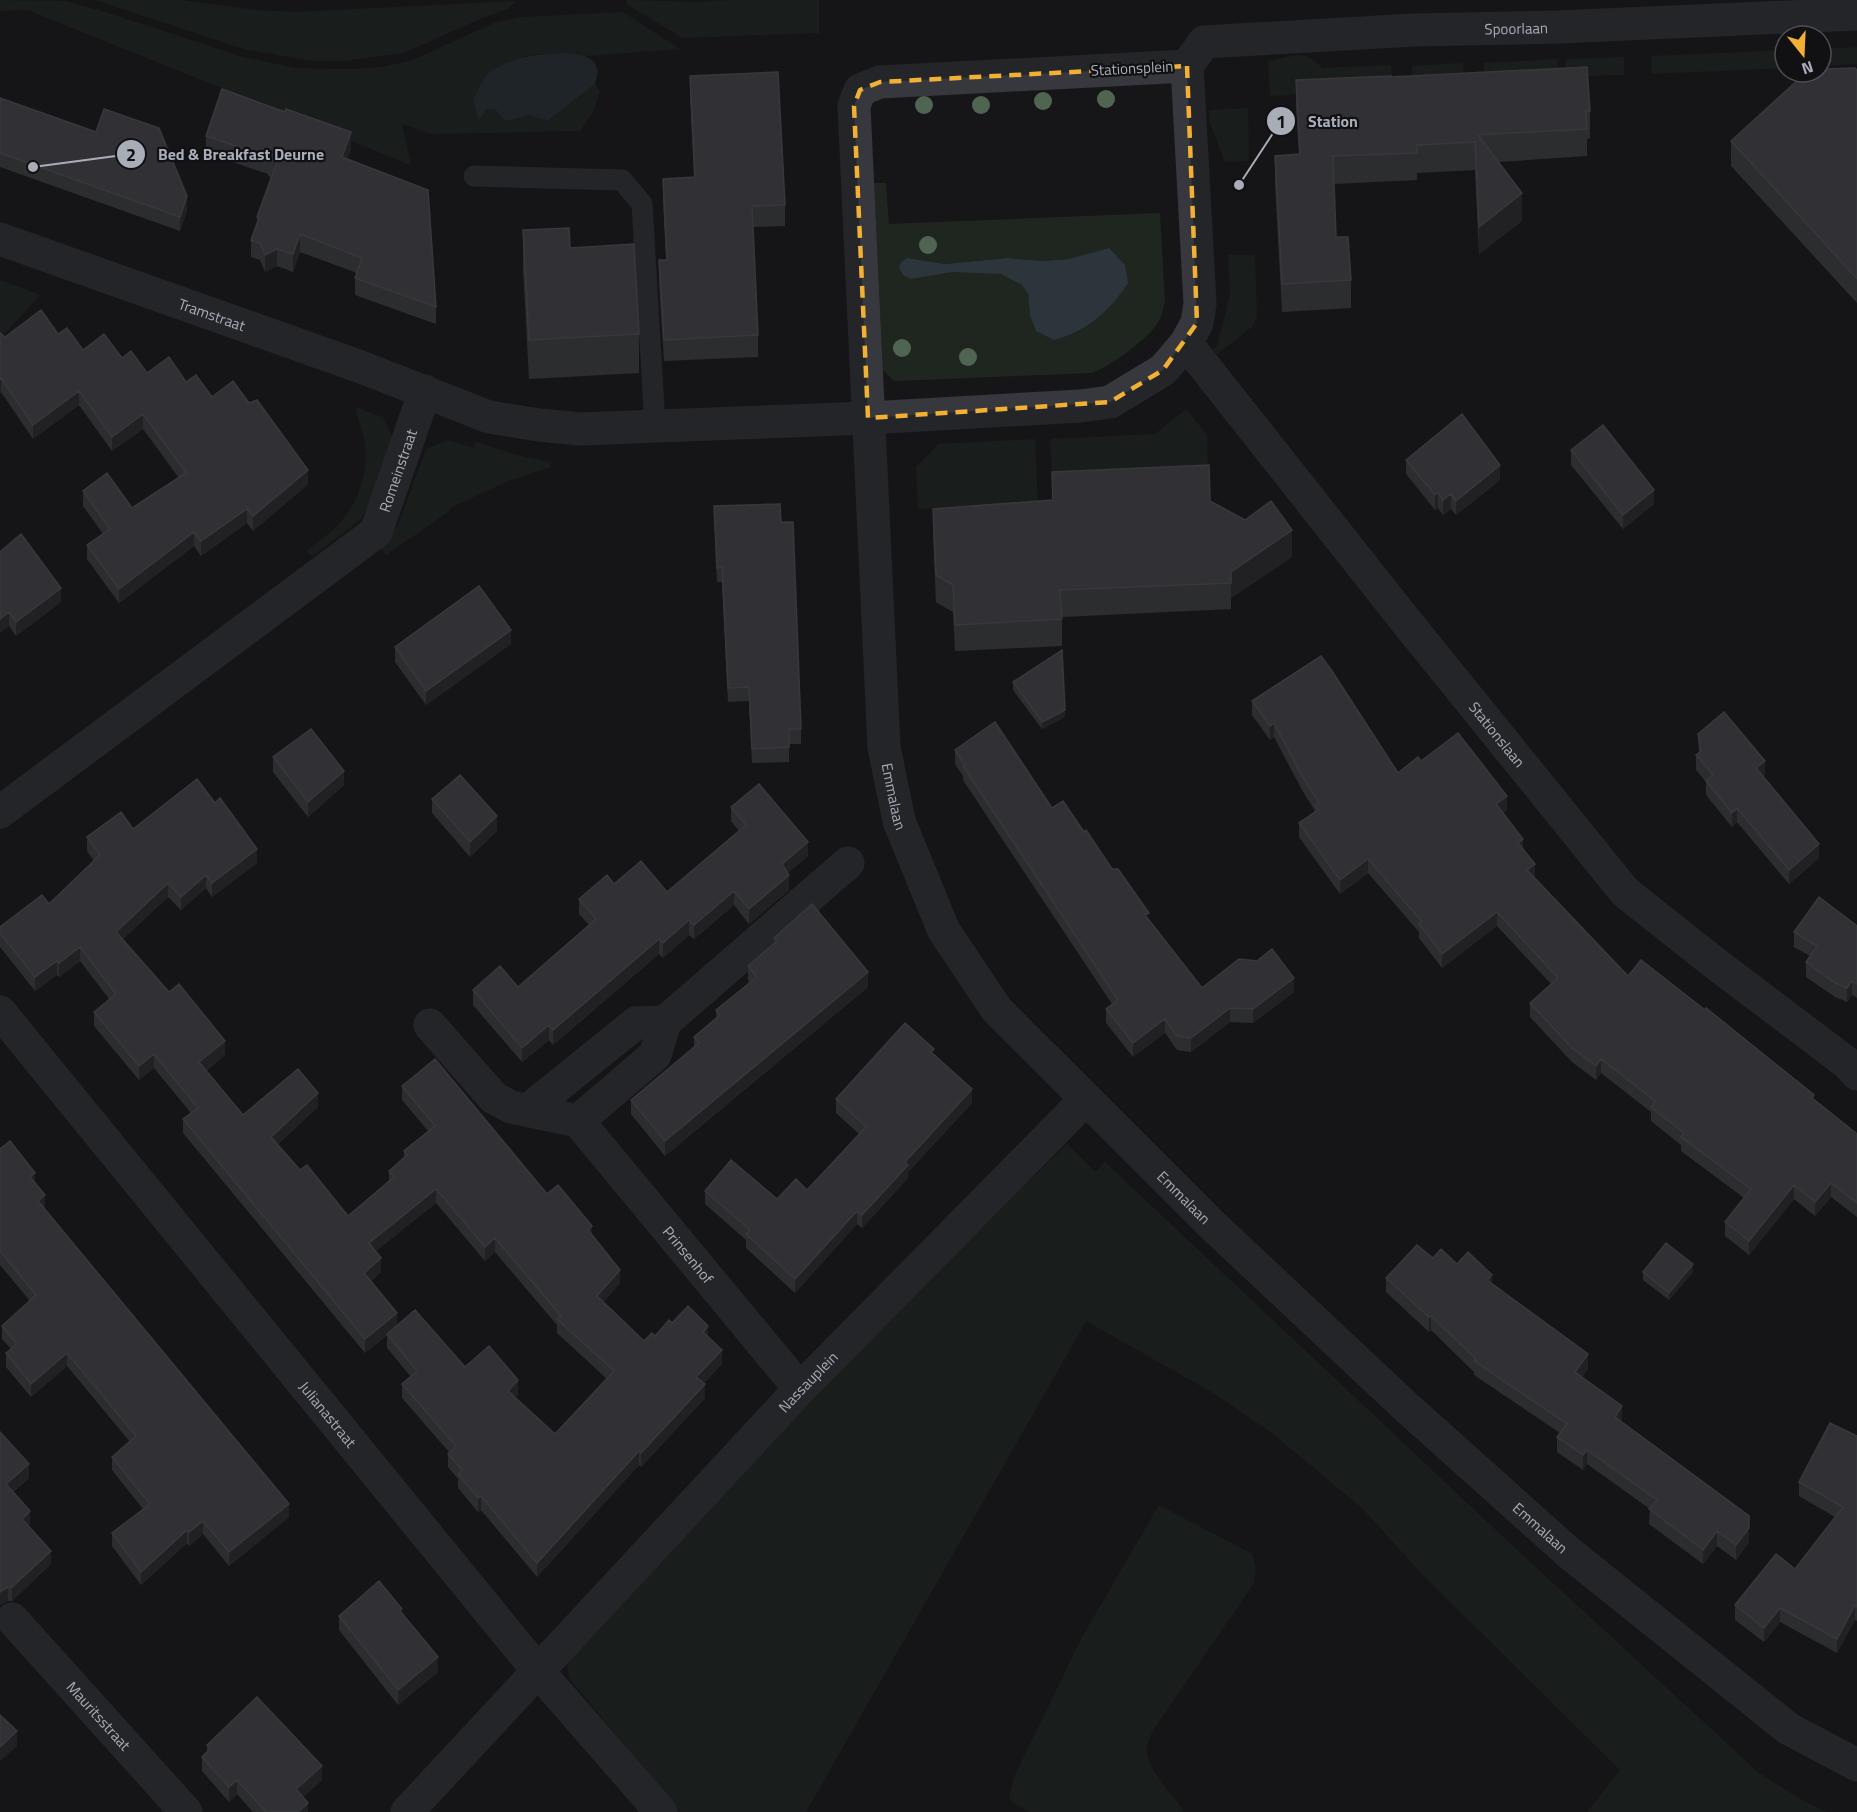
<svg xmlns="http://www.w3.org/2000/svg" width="1857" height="1812" font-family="'Titillium Web',sans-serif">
  <rect width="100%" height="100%" fill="#161618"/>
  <path fill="#1e261f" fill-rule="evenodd" d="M0,0L65,1L102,11L243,57L296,68L353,69L382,67L413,60L496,22L522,17L623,12L680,49L585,56L566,53L544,54L525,56L506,64L480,120L485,109L496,110L505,121L530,115L547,121L595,84L600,92L593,112L580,131L431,134L402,124L411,165L28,10L0,11Z
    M95,0H182L256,10L294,12L516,1L509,8L473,22L404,53L344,61H312L244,49Z
    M627,0L696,2L731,0H819V33L683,38L626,4Z
    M1857,47V64L1821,66V49Z
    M1785,50V68L1652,74L1651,56Z
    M1298,55L1307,56L1323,68L1391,65L1393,89L1270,96L1268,61Z
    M1624,57V75L1566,77V59Z
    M1557,59L1558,77L1484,81V63Z
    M1463,63L1465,87L1413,84L1412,66Z
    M1248,108L1249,161L1225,162L1209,121V110Z
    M874,183H886L889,224L1160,213L1165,301C1163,309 1162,317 1157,324C1147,340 1110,366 1092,373L894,381L883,370ZM1109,248L1030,315C1029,304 1030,291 1021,284C997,264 940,271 911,279L915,259L945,264L1007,258L1042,261L1068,259Z
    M1228,255H1255L1257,316L1252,327L1217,354L1213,349L1217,347L1230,295Z
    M0,280L40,295L0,339Z
    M357,408L383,417L392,437L367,509L360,520L312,557L306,551C319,541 331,533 342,520C367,491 373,448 356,414Z
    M1186,409L1207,435L1208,481L1053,488L1050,439L1155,434Z
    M1035,439L1038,504L918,509L916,467L939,444Z
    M448,440L474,448L476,442L516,455L551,462L550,467L506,482L450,508L451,510L386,555L381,548L398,525L426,449Z
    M1067,1144L1096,1172L1105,1162L1516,1549L1759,1773L1797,1797L1826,1812H1587L1620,1770L1422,1574L1362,1508L1272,1433L1215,1394L1086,1321L806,1812H680L569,1678L567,1660L830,1373Z
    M1159,1505L1252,1554L1256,1567L1254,1583L1152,1732C1151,1737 1148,1741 1147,1746C1143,1764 1171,1794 1182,1808L1184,1812H1029L1012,1802L1009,1797L1014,1777L1082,1637Z"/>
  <path fill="#2c353c" d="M566,53L585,56L594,62L598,71L595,84L547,121L530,115L505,121L496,110L486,109L479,121L473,100C478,91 482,79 490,72C512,56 540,54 566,53Z
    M1109,248L1125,265L1128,283C1109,312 1087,331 1054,340L1036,331L1030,315L1028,294L1022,285L1001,274L952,272L911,279L903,275L899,268L901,262L907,258L945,264L1007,258L1042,261L1068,259Z"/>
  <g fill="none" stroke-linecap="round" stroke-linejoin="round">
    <path stroke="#37383d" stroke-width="21" d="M474,176L622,180L642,204L655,426"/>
    <g stroke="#37383d" stroke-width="33">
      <path id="s1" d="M1187,66L880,82L860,90L854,106L884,747L899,821L944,931L997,1010L1209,1222L1404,1405L1568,1552L1789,1729L1857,1765"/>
      <path id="s2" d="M1187,66L1204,42L1414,30L1558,27L1857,14"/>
      <path id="s3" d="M0,239L361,367L489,417L539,425L580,429L868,418L1080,406L1110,402L1163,370L1186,343L1197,323L1200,304L1187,66"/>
      <path id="s4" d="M1186,343L1405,620L1625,892L1716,964L1847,1063L1857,1074"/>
      <path id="s5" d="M0,812L376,532L425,391"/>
      <path id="s6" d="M0,1012L538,1671L661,1812"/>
      <path id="s7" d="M430,1025L494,1098L511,1107L578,1121L800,1389"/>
      <path d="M528,1110L636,1023L665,1022"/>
      <path d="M578,1121L655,1055L665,1022L848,863"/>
      <path id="s8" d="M12,1619L186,1812"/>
      <path id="s9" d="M407,1812L800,1389L1086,1099"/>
    </g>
  </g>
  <g fill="#506452">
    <circle cx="1106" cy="99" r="9"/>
    <circle cx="1043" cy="101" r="9"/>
    <circle cx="924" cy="105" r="9"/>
    <circle cx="981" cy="105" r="9"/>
    <circle cx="928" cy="245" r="9"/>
    <circle cx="902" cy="348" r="9"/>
    <circle cx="968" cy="357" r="9"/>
  </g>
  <path fill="#47494d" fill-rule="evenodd" d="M1857,70V303L1731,166V141Z
    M690,76L785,205V226L753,227L758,335V357L664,361L659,282V260H666L663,200V179L694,177L690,97Z
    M1391,77L1590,111V138L1587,139V156L1499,162L1522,221L1479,254L1475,170L1417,173V180L1334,184L1336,237L1351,280V308L1282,312L1275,183V156L1299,155L1296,108V80Z
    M0,98L187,210L180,231L0,167Z
    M206,136L351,149L347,159L436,307V324L355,295V278L357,273L300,252L293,272L277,266L265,272L260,260L251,257V240L257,225V217L271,177L268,176V174L206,153Z
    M523,230L570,248L639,334V373L529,379L523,269Z
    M0,333L5,337L58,334L83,350L122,358L147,373L186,382L212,397L308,484L253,531L247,523L201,556L194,546L119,603L87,559V545L103,534L83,506V491L132,508L179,478L143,429L112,451L79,405L33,439L1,392L0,393Z
    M1571,450L1654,504L1623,529L1571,465Z
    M1406,460L1500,480L1456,515L1451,509L1443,515L1438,508L1435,510L1406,474Z
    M1052,472L1210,501L1292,557L1231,598V609L1062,617V646L955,651L953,612L936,602L933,535V509L1052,500Z
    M714,506L781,522L801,729V744H789V762L752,763L749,701L728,702L722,582H717Z
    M0,552L61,602L16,636L9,626Z
    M511,644L426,705L395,662V647Z
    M1013,682L1065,717L1042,729L1013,690Z
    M1252,701L1398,773L1421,761L1507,810L1503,813L1523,849L1535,878L1628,976L1814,1100L1857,1134V1217L1831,1197L1815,1216L1794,1199L1749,1255L1725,1236V1222L1744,1198L1681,1151V1145L1651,1121V1112L1601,1073L1596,1080L1572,1062L1530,1017V1003L1551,984L1497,926L1442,968L1419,938V932L1368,873L1340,894L1299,837V823L1315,811L1302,790L1274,737L1270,740L1252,715Z
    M1698,734L1765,775L1763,777L1819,858L1789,884L1737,822L1732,827L1706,795V782L1696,770V755L1699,753Z
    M955,750L1052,808L1084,832L1112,869L1149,920L1202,988L1294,992L1253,1023L1230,1022L1191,1052L1177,1050L1165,1033L1133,1057L1106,1023V1009L1112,1004L963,780V776L955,764Z
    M273,757L344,785L308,817L273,772Z
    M432,799L497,831L470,857L432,813Z
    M731,807L808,856L787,873L789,890L749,924L734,905L694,939L689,935L663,958L659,954L553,1045L549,1040L522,1062L473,1005V990L518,987L589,925L579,914V899L614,884L667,892L739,831L731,821Z
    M133,829L257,863L212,897L206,888L181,910L168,897L123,939L225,1055L206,1071L243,1115L318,1107L277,1145L300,1170L348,1216L389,1181V1171L404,1158V1151L428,1131L402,1100V1086L547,1194L592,1236L620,1283L603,1302L644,1341L655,1336L672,1323L708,1337L722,1364L704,1383L705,1398L641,1467L639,1465L537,1577L481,1510L478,1512L458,1488V1479L448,1467V1454L449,1452L402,1398V1384L411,1377L387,1348V1335L365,1353L183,1133V1119L191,1113L154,1068L139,1080L94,1026V1012L110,1000L80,961L59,977L57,975L35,991L0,947V927L49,904L94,861L87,851V837ZM436,1203L485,1261L495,1252L557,1325V1333L607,1379L555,1434L515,1397L518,1394L465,1367L397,1325L371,1281L381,1272L375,1251Z
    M1857,926V998L1852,995L1847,1002L1835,997L1806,977V962L1810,956L1794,947V932Z
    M774,938L868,987L665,1156L631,1114V1100L694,1048V1037L716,1018V1010L749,983L748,980V966L774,944Z
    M934,1054L972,1103L908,1172V1178L862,1228L857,1224L795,1293L746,1248V1240L705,1204V1191L777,1199L807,1190L859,1134L836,1113V1099Z
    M0,1149L35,1183L45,1209L289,1517L229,1566L203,1534L189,1546L187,1543L141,1585L112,1546V1533L143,1509L112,1470V1457L130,1442L67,1366L31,1397L6,1367V1353L11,1349L2,1339V1326L30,1301L0,1265Z
    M1433,1258L1457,1264L1492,1284L1588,1368L1582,1377L1622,1420L1621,1422L1749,1542L1736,1560L1717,1546L1703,1564L1649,1524L1650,1509L1587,1464L1583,1470L1557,1452V1437L1560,1433L1474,1375V1372L1431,1330L1429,1332L1386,1292V1278Z
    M1643,1272H1693L1669,1300L1643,1280Z
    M0,1432L29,1478L13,1492L30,1524L28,1526L51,1564L12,1601H8L0,1605Z
    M1857,1436V1621L1855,1620L1837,1653L1780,1622L1764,1642L1735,1620V1605L1795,1569L1835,1517L1799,1496V1482Z
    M402,1614L438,1672L398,1705L339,1630V1616Z
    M207,1745L322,1780L303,1797L308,1812H253L237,1794L229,1802L202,1771V1757L207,1752Z"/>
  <path fill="#2f3033" d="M351,132V149L342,175V157Z
    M1522,193V221L1479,254V227Z
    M187,196V210L180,231V217Z
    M300,234V252L293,272V254Z
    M277,249V266L265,272V255Z
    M1,378V392L0,393V379Z
    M79,391V405L33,439V425Z
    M143,414V429L112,451V437Z
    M1500,465V480L1456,515V501Z
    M308,470V484L253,531V516Z
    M1654,490V504L1623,529V515Z
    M1438,493V508L1435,510V495Z
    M1451,494V509L1443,515V500Z
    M247,509V523L201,556V541Z
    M1292,530V557L1231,598V572Z
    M194,532V546L119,603V589Z
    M61,588V602L16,636V622Z
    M9,612V626L0,633V619Z
    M511,630V644L426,705V691Z
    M1065,710V717L1042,729V722Z
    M1274,723V737L1270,740V726Z
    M1765,761V775L1756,783V768Z
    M344,771V785L308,817V802Z
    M1507,796V810L1496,818V804Z
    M1737,808V822L1732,827V813Z
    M497,816V831L470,857V842Z
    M1523,839V853L1518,843Z
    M808,842V856L782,878V864Z
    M1819,844V858L1789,884V870Z
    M257,849V863L212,897V883Z
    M1368,859V873L1340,894V880Z
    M1535,864V878L1527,870Z
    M206,875V888L181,910V897Z
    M789,875V890L749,924V909Z
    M168,883V897L116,946V932Z
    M734,891V905L694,939V925Z
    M1497,912V926L1442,968V954Z
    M689,920V935L663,958V943Z
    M659,939V954L553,1045V1030Z
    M80,947V961L59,977V963Z
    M57,961V975L35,991V977Z
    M868,972V987L665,1156V1141Z
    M1294,978V992L1253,1023V1009Z
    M1852,981V995L1847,1002V988Z
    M1230,1008V1022L1191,1052V1038Z
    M1165,1019V1033L1133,1057V1043Z
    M549,1025V1040L522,1062V1048Z
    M225,1041V1055L199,1076V1062Z
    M154,1054V1068L139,1080V1066Z
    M1601,1059V1073L1596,1080V1066Z
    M972,1089V1103L908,1172V1178L862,1228V1215L905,1162Z
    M318,1093V1107L271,1151V1137Z
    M35,1173V1186L30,1177Z
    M1831,1183V1197L1815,1216V1202Z
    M1794,1185V1199L1749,1255V1241Z
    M436,1189V1203L369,1257V1243Z
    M45,1195V1209L38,1201Z
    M857,1211V1224L795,1293V1279Z
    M592,1226V1240L588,1230Z
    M495,1238V1252L485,1261V1247Z
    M381,1258V1272L364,1287V1273Z
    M1693,1264V1272L1669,1300V1293Z
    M620,1270V1283L597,1310V1296Z
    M1492,1275V1289L1487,1280Z
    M397,1313V1326L365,1353V1339Z
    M1431,1316V1330L1429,1332V1317Z
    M708,1326V1340L703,1332Z
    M722,1350V1364L696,1391V1377Z
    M67,1353V1366L31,1397V1384Z
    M1588,1354V1368L1575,1386V1372Z
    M518,1380V1394L508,1405V1391Z
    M705,1384V1398L641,1467V1453Z
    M1622,1406V1420L1615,1432V1417Z
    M1587,1450V1464L1583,1470V1455Z
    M639,1451V1465L537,1577V1563Z
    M29,1464V1478L6,1497V1484Z
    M481,1496V1510L478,1512V1498Z
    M289,1504V1517L229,1566V1552Z
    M30,1511V1524L22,1533V1519Z
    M203,1521V1534L189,1546V1532Z
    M1749,1528V1542L1736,1560V1545Z
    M187,1530V1543L141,1585V1572Z
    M1717,1531V1546L1703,1564V1550Z
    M51,1551V1564L12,1601V1587Z
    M8,1587V1601L0,1605V1592Z
    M1855,1605V1620L1837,1653V1639Z
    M1780,1608V1622L1764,1642V1628Z
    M438,1657V1672L398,1705V1690Z
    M17,1731V1746L0,1761V1747Z
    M322,1766V1780L296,1804V1789Z
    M237,1780V1794L229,1802V1787Z
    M308,1803V1812H298Z"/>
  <path fill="#525359" stroke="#5f6168" stroke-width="1.5" d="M1587,67L1590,111H1586L1587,129L1478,135L1522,193L1479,227L1475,142L1417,145V153L1333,156L1336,237H1348L1351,280L1282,284L1275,156L1300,154L1296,80L1391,76V77Z
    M1855,68L1857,70V279L1731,141L1799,79V72H1821V69Z
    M778,72L785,205L752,206L758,335L664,340L659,260H667L663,179L695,177L690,76Z
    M222,89L285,112L286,109L351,132L342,157L428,190L436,307L355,278L362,258L300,234L293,254L277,249L265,255L260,243L251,240L259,218L257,217L277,162L268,159L269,157L206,136Z
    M0,98L96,132L104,109L159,128L187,196L180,217L0,153Z
    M569,228L570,248L634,244L639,334L529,340L523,230Z
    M41,310L58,334L67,328L83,350L104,334L122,358L131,351L147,373L169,357L186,382L196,375L212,397L233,381L249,403L257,400L308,470L253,516L247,509L201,541L194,532L119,589L87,545L110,529L83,491L107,473L132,508L186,473L143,414L112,437L79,391L33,425L1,378L0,379V333L5,337Z
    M1462,414L1500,465L1456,501L1451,494L1443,500L1438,493L1435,495L1406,460Z
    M1603,425L1654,490L1623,515L1571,450Z
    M1209,465L1210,501L1245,520L1271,501L1292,530L1231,572V583L1060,590L1062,619L955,625L953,585L936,575L933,509L1053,500L1052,472Z
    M780,504L781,522H793L801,729H789V747L752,749L749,687L728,688L722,567L717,568L714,506Z
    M21,534L61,588L16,622L9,612L0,619V552Z
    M479,586L511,630L426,691L395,647Z
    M1062,650L1065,710L1042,722L1013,682Z
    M1321,656L1332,671L1398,773L1418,757L1421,761L1458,733L1507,796L1496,804L1523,839L1518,843L1535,864L1527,870L1628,976L1641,960L1705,1010L1706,1008L1814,1095L1812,1098L1857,1134V1203L1831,1183L1815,1202L1794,1185L1749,1241L1725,1222L1751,1189L1681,1137L1684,1133L1651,1107L1655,1101L1601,1059L1596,1066L1572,1048L1530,1003L1558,978L1497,912L1442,954L1419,924L1421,921L1368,859L1340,880L1299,823L1318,810L1315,805L1319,803L1302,776L1274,723L1270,726L1252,701Z
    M1724,712L1765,761L1756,768L1819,844L1789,870L1737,808L1732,813L1706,781L1713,775L1696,755L1701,751L1698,734Z
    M995,722L1052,808L1063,801L1084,832L1086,830L1112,869H1118L1149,913L1145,915L1202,988L1239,959L1257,961L1272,949L1294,978L1253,1009L1230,1008L1191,1038L1177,1036L1165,1019L1133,1043L1106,1009L1118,1000L963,766L965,765L955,750Z
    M311,729L344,771L308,802L273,757Z
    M460,775L497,816L470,842L432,799Z
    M197,779L215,803L220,798L257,849L212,883L206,875L181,897L168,883L116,932L169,992L179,984L225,1041L199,1062L243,1115L298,1069L318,1093L271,1137L300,1170L307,1165L348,1216L394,1177L389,1171L407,1155L404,1151L435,1126L402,1086L435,1059L547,1194L558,1185L592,1226L588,1230L620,1270L597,1296L644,1341L652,1333L655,1336L669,1320L672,1323L688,1306L708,1326L703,1332L722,1350L696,1377L705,1384L641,1453L639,1451L537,1563L481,1496L478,1498L458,1474L462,1470L448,1454L456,1446L402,1384L417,1371L387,1334L415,1310L465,1367L489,1346L518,1380L508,1391L555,1434L614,1371L557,1319L561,1316L495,1238L485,1247L436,1189L369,1243L381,1258L364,1273L397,1313L365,1339L183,1119L198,1108L154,1054L139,1066L94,1012L116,994L80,947L59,963L57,961L35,977L0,933V927L42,895L49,904L100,855L87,837L121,812L133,829Z
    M759,784L808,842L782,864L789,875L749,909L734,891L694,925L689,920L663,943L659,939L553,1030L549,1025L522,1048L473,990L500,966L518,987L596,919L579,899L607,875L614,884L641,861L667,892L746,825L731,807Z
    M1819,897L1857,926V984L1852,981L1847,988L1835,983L1806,962L1817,946L1794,932Z
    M812,904L868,972L665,1141L631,1100L699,1043L694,1037L720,1015L716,1010L757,977L748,966L777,941L774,938Z
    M905,1023L934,1049L931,1052L972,1089L905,1162L908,1165L862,1215L857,1211L795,1279L746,1234L750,1230L705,1191L731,1160L777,1199L796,1179L807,1190L866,1127L836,1099Z
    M10,1141L35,1173L30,1177L45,1195L38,1201L289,1504L229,1552L203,1521L189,1532L187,1530L141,1572L112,1533L150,1504L112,1457L136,1436L67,1353L31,1384L6,1353L17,1344L2,1326L36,1295L0,1251V1149Z
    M1666,1243L1693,1264L1669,1293L1643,1272Z
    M1417,1245L1433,1258L1441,1249L1457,1264L1468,1252L1492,1275L1487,1280L1588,1354L1575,1372L1622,1406L1615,1417L1749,1516V1528L1736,1545L1717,1531L1703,1550L1649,1509L1657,1500L1587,1450L1583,1455L1557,1437L1567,1424L1474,1361L1476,1359L1431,1316L1429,1317L1386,1278Z
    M1830,1423L1857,1436V1607L1855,1605L1837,1639L1780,1608L1764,1628L1735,1605L1776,1554L1795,1569L1843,1507L1799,1482Z
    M0,1432L29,1464L6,1484L30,1511L22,1519L51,1551L12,1587H8L0,1592Z
    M379,1581L402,1609L400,1611L438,1657L398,1690L339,1616Z
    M257,1697L322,1766L296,1789L308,1803L298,1812H266L237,1780L229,1787L202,1757L210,1749L207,1745Z
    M0,1715L17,1731L0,1747Z"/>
  <path d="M0 0H1857V1812H0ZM1187,66L1197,323L1163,370L1110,402L868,418L854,106L860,90L880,82Z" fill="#161618" fill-opacity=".55" fill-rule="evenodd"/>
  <path fill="none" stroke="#f2b134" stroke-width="4.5" stroke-dasharray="12 8" stroke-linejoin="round" d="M1187,66L1197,323L1163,370L1110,402L868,418L854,106L860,90L880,82Z"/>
  <g text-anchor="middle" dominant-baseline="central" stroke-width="4.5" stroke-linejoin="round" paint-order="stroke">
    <g font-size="15" fill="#a8adb8" stroke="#111113">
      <text stroke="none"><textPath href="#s2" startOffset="342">Spoorlaan</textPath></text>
      <text transform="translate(1132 68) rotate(-3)">Stationsplein</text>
      <text stroke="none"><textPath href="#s3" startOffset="225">Tramstraat</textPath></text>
      <text stroke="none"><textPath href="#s5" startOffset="534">Romeinstraat</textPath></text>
      <text stroke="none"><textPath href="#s4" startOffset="500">Stationslaan</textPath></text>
      <text stroke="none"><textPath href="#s1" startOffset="1038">Emmalaan</textPath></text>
      <text stroke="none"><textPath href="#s1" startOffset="1542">Emmalaan</textPath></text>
      <text stroke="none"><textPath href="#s7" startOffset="358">Prinsenhof</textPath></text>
      <text stroke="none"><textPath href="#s9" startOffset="588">Nassauplein</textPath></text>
      <text stroke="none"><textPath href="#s6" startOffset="519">Julianastraat</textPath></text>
      <text stroke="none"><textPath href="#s1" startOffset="2028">Emmalaan</textPath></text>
      <text stroke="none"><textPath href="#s8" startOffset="130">Mauritsstraat</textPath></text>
    </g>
  </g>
  <path fill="none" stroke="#a8adb8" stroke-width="2" d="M1239 185L1281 121M33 167L131 154"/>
  <g fill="#a8adb8" stroke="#111113" stroke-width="2">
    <circle cx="1239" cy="185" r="6"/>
    <circle cx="33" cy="167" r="6"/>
    <circle cx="1281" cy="121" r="15"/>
    <circle cx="131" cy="154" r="15"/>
  </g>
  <g font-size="18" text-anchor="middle" font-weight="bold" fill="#111">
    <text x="1281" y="128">1</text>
    <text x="131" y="161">2</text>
  </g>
  <g font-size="16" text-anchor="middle" font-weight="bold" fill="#a8adb8" stroke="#111113" stroke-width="4.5" stroke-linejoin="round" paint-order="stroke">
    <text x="1333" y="127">Station</text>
    <text x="241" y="160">Bed &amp; Breakfast Deurne</text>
  </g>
  <g transform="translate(1803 54) rotate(162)"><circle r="28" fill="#111113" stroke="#4d4f55" stroke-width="1.5"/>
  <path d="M0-4.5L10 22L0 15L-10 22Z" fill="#f2b134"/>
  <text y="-9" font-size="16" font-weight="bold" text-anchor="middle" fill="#a8adb8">N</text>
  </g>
</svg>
